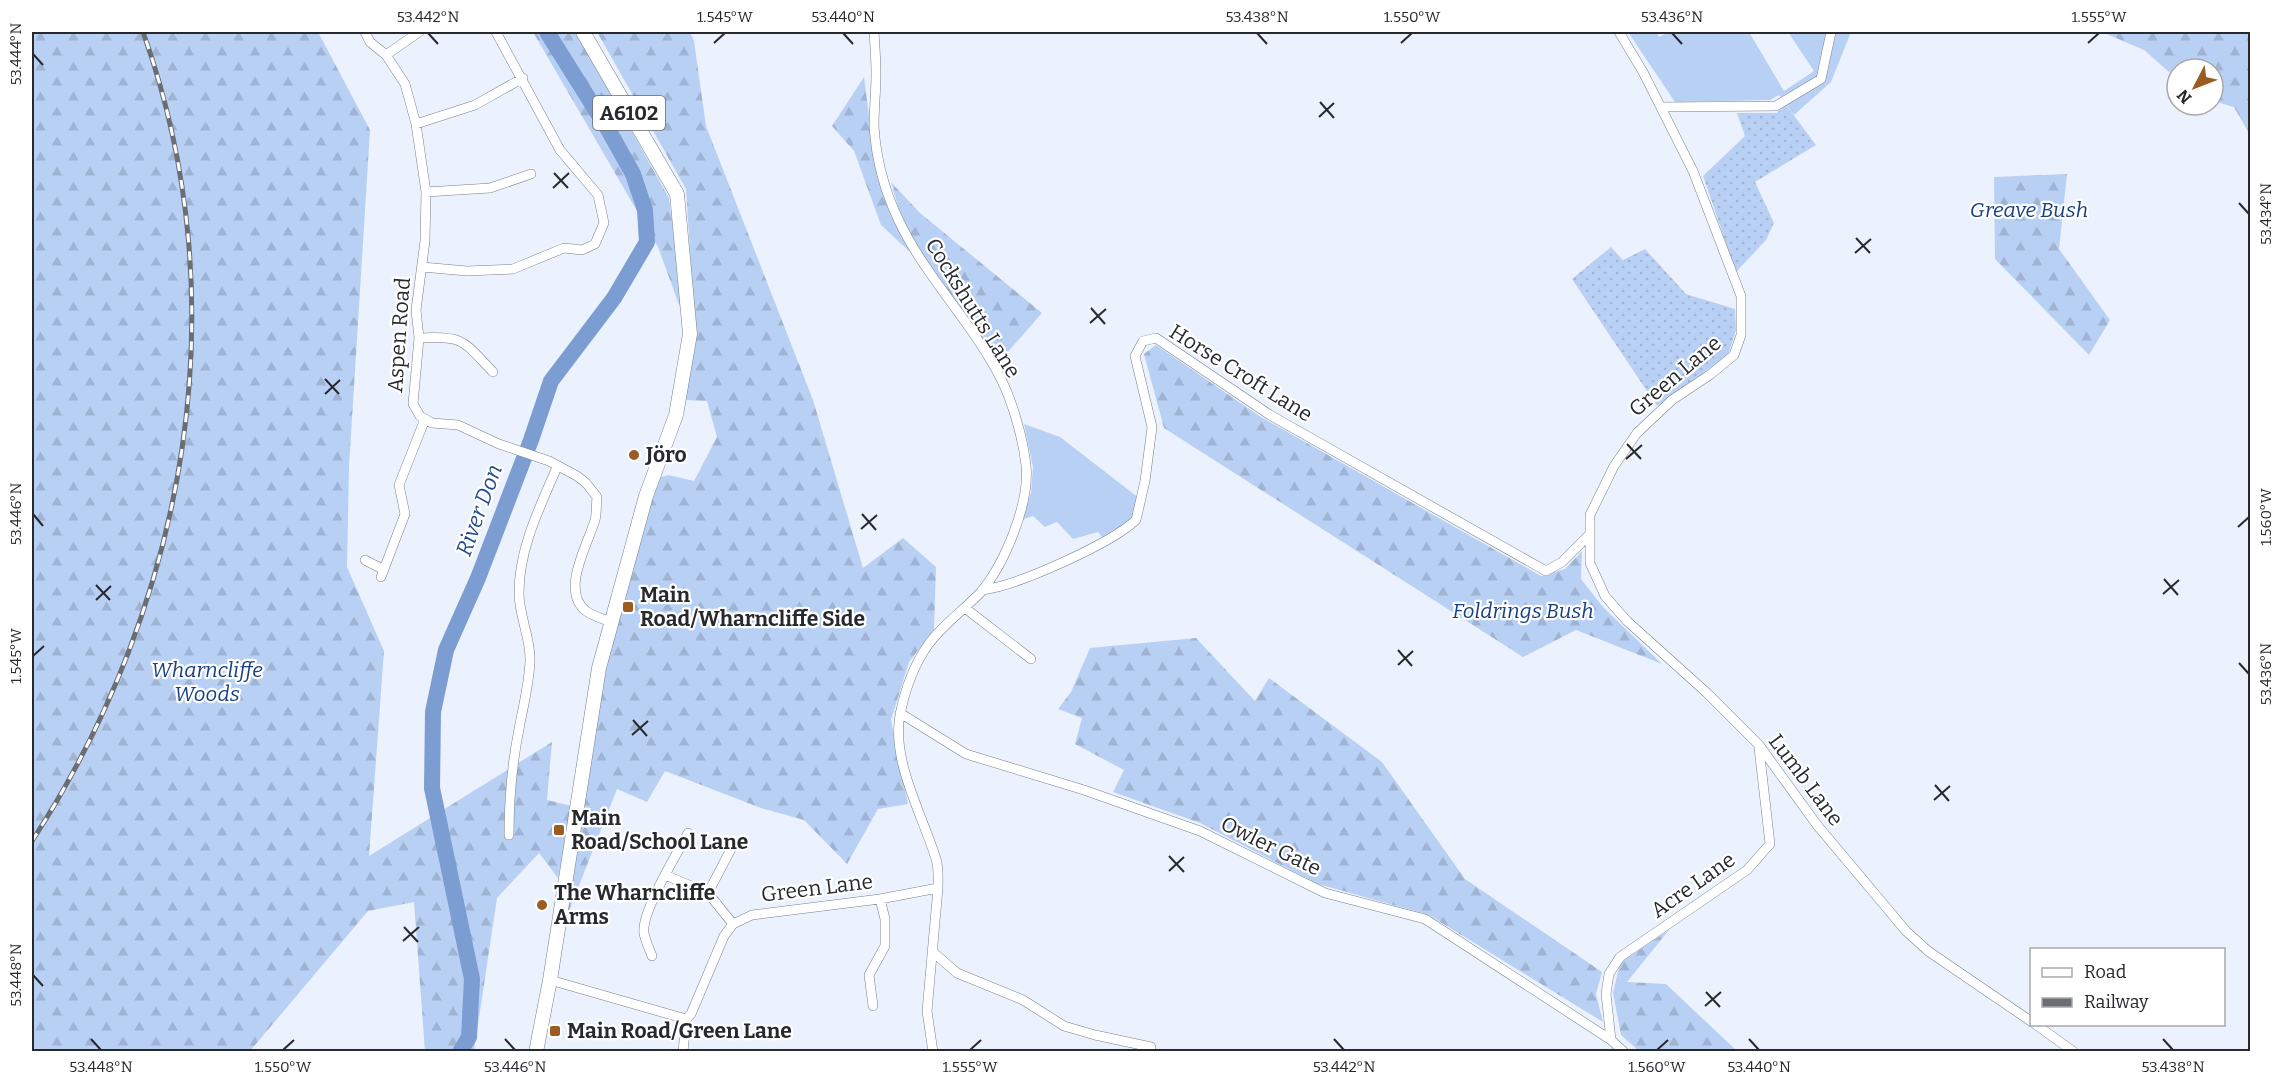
<svg xmlns="http://www.w3.org/2000/svg" width="2282" height="1083" font-family="Bitter,serif">
  <defs>
    <pattern id="forest-firs" width="22" height="20" patternUnits="userSpaceOnUse" patternTransform="scale(1.5)"><rect width="22" height="20" fill="#b9d0f5"/><path d="M5 1l3.5 6h-7zM16 11l3.5 6h-7z" fill="#9fb3d2"/></pattern>
    <pattern id="garden-dots" width="8" height="8" patternUnits="userSpaceOnUse" patternTransform="scale(1.5)"><rect width="8" height="8" fill="#b9d0f5"/><path d="M2 2h.1M6 6h.1" fill="none" stroke="#9fb3d2" stroke-width="1.8" stroke-linecap="round"/></pattern>
  </defs>
  <rect width="100%" height="100%" fill="#ebf2fd"/>
  <path fill="#b9d0f5" d="M1628,32H1657L1659,37L1668,32H1749L1784,91L1814,71L1788,32H1851L1831,82L1794,115L1779,95L1770,100L1675,102Z
    M1024,424L1060,437L1139,498L1134,518L1102,537L1098,532L1073,539L1057,522L1045,527L1033,516L1021,520L1031,493L1033,467Z"/>
  <path fill="url(#forest-firs)" d="M32,32H318L370,130L349,467L347,567L384,651L369,856L552,742L547,800L572,806L558,878L539,853L497,898L474,1051H425L414,902L368,911L250,1051H32Z
    M533,32H576L669,198L685,321L658,247Z
    M597,32H690L694,41L706,126L813,400L863,568L903,538L936,567L934,630L909,662L891,720L908,804L878,809L847,864L804,820L761,808L665,771L647,802L617,789L563,926L605,667L655,479L668,475L694,481L717,437L707,401L683,400L695,331L686,189Z
    M2102,32H2250V135L2234,107L2213,101V69H2177V79L2144,50Z
    M864,77L870,124L894,218L910,252L881,225L854,151L832,126Z
    M2067,174L2059,249L2110,320L2089,355L1995,259L1994,177Z
    M891,182L920,213L1042,313L999,362L985,347L930,270L901,217Z
    M1156,345L1261,417L1541,576L1565,569L1582,551L1581,579L1603,607L1662,664L1576,630L1523,657L1164,428L1144,354Z
    M1196,638L1255,701L1269,678L1382,762L1465,879L1602,972L1596,994L1603,1022L1429,915L1318,884L1200,823L1113,792L1124,770L1075,744L1082,718L1058,709L1071,692L1090,648Z
    M1669,930L1627,982L1666,984L1737,1051H1639L1621,1035L1613,993L1620,963Z"/>
  <path fill="url(#garden-dots)" d="M1786,105L1816,145L1755,182L1774,223L1766,240L1736,272L1703,176L1745,136L1737,113H1777Z
    M1611,247L1623,260L1645,249L1686,294L1735,309L1736,330L1728,355L1657,406L1572,279Z"/>
  <g fill="none" stroke-linecap="round" stroke-linejoin="round">
    <path stroke="#7b9dd2" stroke-width="16" d="M460,1052L469,1037L472,979L432,788L433,712L446,650L478,578L531,440L551,381L614,298L647,242L645,210L633,174L609,131L547,32"/>
    <defs>
      <path id="street" d="M365,32L370,42L386,55L405,84L416,124L426,192L425,241L416,310L419,338L413,404L420,416L432,423L458,425L499,444L549,461L577,476L586,483L597,497C596,504 597,513 595,520C588,544 560,591 586,611C593,616 603,619 611,622
        M1619,32L1643,72L1693,171L1741,296V335L1734,355L1711,374L1672,400L1637,433L1614,466L1590,515V563L1605,596L1627,621L1707,693L1759,745L1817,825L1906,931L1928,951L2032,1022
        M386,55L419,32
        M1661,107L1776,106L1821,79L1831,32
        M416,124L475,105L523,78
        M426,192L490,188L531,174
        M422,267L467,271L513,269L564,248L582,250L595,244L604,223L598,195L560,150L496,32
        M419,338C464,335 463,341 493,372
        M365,560L384,570
        M381,577L405,514L399,485L425,419
        M982,590C1017,586 1110,544 1136,520L1145,481L1152,427L1135,356L1143,341L1156,338L1270,415L1546,571L1562,562L1590,534
        M965,608L1031,659
        M900,713L966,754L1084,790L1200,831L1325,893L1425,919L1611,1040L1624,1052
        M509,835C509,800 512,764 519,729C523,707 529,685 530,661C531,639 519,616 519,593C519,548 540,507 557,467
        M665,875L708,893L733,924
        M708,893L732,847
        M933,952L957,973L1023,1000L1064,1026L1095,1035L1151,1047
        M652,956C649,948 645,940 644,933C641,912 677,854 688,833
        M550,980L686,1019L691,1014L724,936L733,924L752,915L880,899L938,888C938,879 939,868 936,859C923,816 889,757 901,710C906,687 914,665 928,645C942,625 964,610 981,592C1005,563 1030,503 1026,465C1023,439 1013,403 1001,379C973,323 926,278 899,221C885,192 876,158 874,126C874,109 876,91 876,74C876,60 875,46 874,32
        M873,1006L869,975L885,946V919L880,899
        M2035,1024L2074,1052
        M1611,1040L1606,994L1609,974L1620,957L1747,870L1770,844L1759,748
        M683,1052L686,1019
        M933,1052L927,1011L938,888"/>
      <path id="primary" d="M536,1052L550,980L599,668L646,496L676,415L690,334L677,194L583,32"/>
    </defs>
    <use href="#street" stroke="#79808a" stroke-width="10"/>
    <use href="#primary" stroke="#79808a" stroke-width="15"/>
    <use href="#street" stroke="#fff" stroke-width="9"/>
    <use href="#primary" stroke="#fff" stroke-width="14"/>
    <defs>
      <path id="rail" d="M32,841C187,603 240,303 143,32"/>
    </defs>
    <use href="#rail" stroke="#6a6e74" stroke-width="5"/>
    <use href="#rail" stroke="#fff" stroke-width="3" stroke-dasharray="9" stroke-linecap="butt"/>
  </g>
  <path fill="none" stroke="#27292d" stroke-width="2" d="M428,33L438,44M843,33L853,44M1257,33L1267,44M1672,33L1682,44M714,43L725,33M1401,43L1412,33M2088,43L2099,33M33,54L43,65M1320,102L1334,118M1319,117L1334,103M554,173L568,188M553,188L569,173M2239,203L2249,214M1856,238L1870,253M1855,253L1871,239M1091,308L1105,324M1090,323L1106,309M325,379L339,394M325,394L340,380M1627,444L1641,459M1626,459L1642,445M33,514L43,526M862,514L876,530M2238,527L2249,517M861,529L877,515M2164,579L2178,595M96,585L110,600M2163,594L2179,580M96,600L111,586M1398,650L1412,666M33,656L44,646M2239,663L2249,674M1398,665L1413,651M633,720L647,736M632,735L648,721M1935,785L1949,801M1934,800L1950,786M1169,856L1184,872M1169,871L1184,857M404,927L418,942M403,941L419,927M33,975L43,986M1706,992L1720,1007M1705,1006L1721,992M91,1039L101,1050M505,1039L515,1050M1334,1039L1344,1050M1749,1039L1759,1050M2163,1039L2173,1050M283,1050L294,1040M970,1050L981,1040M1657,1050L1668,1040"/>
  <g fill="#9a5c22" stroke="#fff" stroke-width="2">
    <circle cx="634" cy="455" r="6"/>
    <rect x="622" y="601" width="12" height="12" rx="3"/>
    <rect x="553" y="824" width="12" height="12" rx="3"/>
    <circle cx="542" cy="905" r="6"/>
    <rect x="549" y="1025" width="12" height="12" rx="3"/>
  </g>
  <g text-anchor="middle" dominant-baseline="central" stroke-width="4.5" stroke-linejoin="round" paint-order="stroke">
    <rect fill="#fff" stroke="#68696c" stroke-width="1.5" x="593" y="96" width="72" height="34" rx="4.5"/>
    <g font-size="20" font-weight="bold" fill="#27292d">
      <text x="629" y="113">A6102</text>
    </g>
    <g font-size="21" font-style="italic" fill="#184081" stroke="#fff">
      <text x="2029" y="210">Greave Bush</text>
      <text x="1523" y="611">Foldrings Bush</text>
      <text x="207" y="670">Wharncliffe<tspan x="207" dy="24">Woods</tspan></text>
    </g>
    <g font-size="21" fill="#27292d" stroke="#fff">
      <text transform="translate(973 308) rotate(58)">Cockshutts Lane</text>
      <text transform="translate(399 335) rotate(-86)">Aspen Road</text>
      <text transform="translate(1241 373) rotate(32)">Horse Croft Lane</text>
      <text transform="translate(1675 376) rotate(-40)">Green Lane</text>
      <text transform="translate(1806 780) rotate(53)">Lumb Lane</text>
      <text transform="translate(1271 846) rotate(26)">Owler Gate</text>
      <text transform="translate(1693 885) rotate(-35)">Acre Lane</text>
      <text transform="translate(817 888) rotate(-7)">Green Lane</text>
    </g>
    <g font-size="21" font-weight="bold" fill="#27292d" stroke="#fff" text-anchor="start">
      <text x="646" y="455">Jöro</text>
      <text x="640" y="595">Main<tspan x="640" dy="24">Road/Wharncliffe Side</tspan></text>
      <text x="571" y="818">Main<tspan x="571" dy="24">Road/School Lane</tspan></text>
      <text x="554" y="893">The Wharncliffe<tspan x="554" dy="24">Arms</tspan></text>
      <text x="567" y="1031">Main Road/Green Lane</text>
    </g>
    <g font-size="22" font-style="italic" fill="#234c8d" stroke="#fff">
      <text transform="translate(479 510) rotate(-70)">River Don</text>
    </g>
  </g>
  <rect width="2282" height="1083" fill="none" stroke="#ffffff" stroke-width="66"/>
  <rect x="2030" y="948" width="195" height="78" fill="#ffffff" stroke="#a9a9ab" stroke-width="1.5"/>
  <rect x="2042" y="968" width="30" height="9" fill="#ffffff" stroke="#a9a9ab" stroke-width="1.5"/>
  <text x="2084" y="978" font-size="18" fill="#27292d">Road</text>
  <rect x="2042" y="998" width="30" height="9" fill="#6a6e74" stroke="#a9a9ab" stroke-width="1.5"/>
  <text x="2084" y="1008" font-size="18" fill="#27292d">Railway</text>
  <g transform="translate(2195 87) rotate(228)"><circle r="28" fill="#ffffff" stroke="#a9a9ab" stroke-width="1.5"/>
  <path d="M0-4.5L10 22L0 15L-10 22Z" fill="#9a5c22"/>
  <text y="-9" font-size="16" font-weight="bold" text-anchor="middle" fill="#27292d">N</text>
  </g>
  <rect x="33" y="33" width="2216" height="1017" fill="none" stroke="#27292d" stroke-width="2"/>
  <g font-size="15" text-anchor="middle" fill="#27292d">
    <text x="428" y="22">53.442°N</text>
    <text x="725" y="22">1.545°W</text>
    <text x="843" y="22">53.440°N</text>
    <text x="1257" y="22">53.438°N</text>
    <text x="1412" y="22">1.550°W</text>
    <text x="1672" y="22">53.436°N</text>
    <text x="2099" y="22">1.555°W</text>
    <text transform="translate(16 54) rotate(-90)" y="5">53.444°N</text>
    <text transform="translate(2266 214) rotate(-90)" y="5">53.434°N</text>
    <text transform="translate(16 514) rotate(-90)" y="5">53.446°N</text>
    <text transform="translate(2266 517) rotate(-90)" y="5">1.560°W</text>
    <text transform="translate(16 656) rotate(-90)" y="5">1.545°W</text>
    <text transform="translate(2266 674) rotate(-90)" y="5">53.436°N</text>
    <text transform="translate(16 975) rotate(-90)" y="5">53.448°N</text>
    <text x="101" y="1072">53.448°N</text>
    <text x="283" y="1072">1.550°W</text>
    <text x="515" y="1072">53.446°N</text>
    <text x="970" y="1072">1.555°W</text>
    <text x="1344" y="1072">53.442°N</text>
    <text x="1657" y="1072">1.560°W</text>
    <text x="1759" y="1072">53.440°N</text>
    <text x="2173" y="1072">53.438°N</text>
  </g>
</svg>
